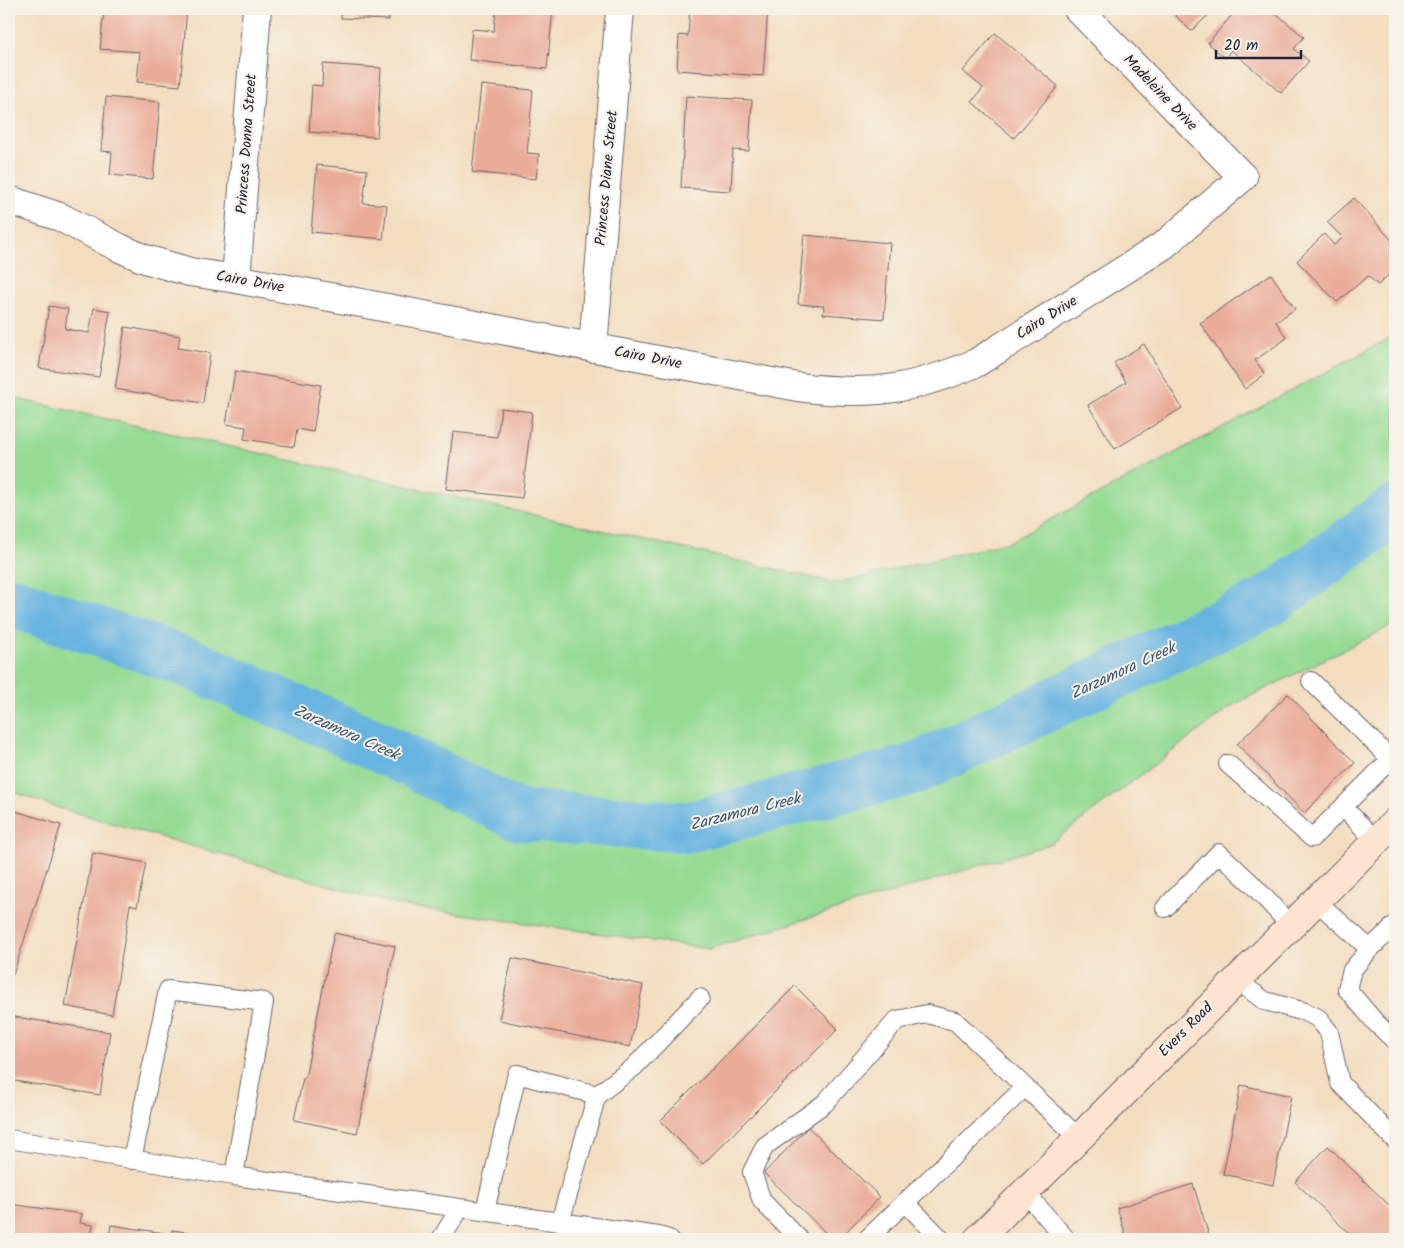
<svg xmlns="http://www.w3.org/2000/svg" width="1404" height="1248" font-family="Kalam,sans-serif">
  <rect width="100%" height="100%" fill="#f7f3e8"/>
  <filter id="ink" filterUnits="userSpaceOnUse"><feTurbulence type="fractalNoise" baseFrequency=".02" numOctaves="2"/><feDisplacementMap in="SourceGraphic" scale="10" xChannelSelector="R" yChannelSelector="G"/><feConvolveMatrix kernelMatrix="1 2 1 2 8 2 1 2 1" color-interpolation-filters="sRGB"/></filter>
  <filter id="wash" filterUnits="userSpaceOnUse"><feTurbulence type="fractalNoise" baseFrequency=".0096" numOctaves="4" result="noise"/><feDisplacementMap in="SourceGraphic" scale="20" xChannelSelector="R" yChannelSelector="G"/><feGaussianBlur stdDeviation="1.12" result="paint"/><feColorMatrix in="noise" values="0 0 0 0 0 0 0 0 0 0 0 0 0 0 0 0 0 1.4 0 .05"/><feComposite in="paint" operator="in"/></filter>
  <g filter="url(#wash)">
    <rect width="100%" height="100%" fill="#f3ddbf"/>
    <path fill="#95db94" stroke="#5c7e68" d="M1395,335V624L1233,705L1050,844L709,949L397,905L49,805L9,790V397L837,583L1009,542Z"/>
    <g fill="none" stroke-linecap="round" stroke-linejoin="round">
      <path stroke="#68b4e1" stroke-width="51" d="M9,601L189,663L369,742L518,815L688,827L914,769L1268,602L1395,510"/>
    </g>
    <g id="blocks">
      <path fill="#eaab98" d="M104,9H187L180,86L137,82L140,52L100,49Z
        M342,9H389V20L341,18Z
        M496,9H553L547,69L469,60L472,29L494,31Z
        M690,9H768L763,76L677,70L679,35L688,36Z
        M1169,9H1215L1191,31Z
        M1237,9H1271L1304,37L1294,49L1309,61L1281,93L1231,50L1225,58L1208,43Z
        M995,33L1058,86L1014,138L972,102L983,88L963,71Z
        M323,64L381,68L377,137L309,132L312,85L322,86Z
        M481,85L533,90L527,153L539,154L536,179L472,172Z
        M686,96L752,100L749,151L733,150L731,191L681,188Z
        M106,97L160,102L153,179L110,175L112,152L101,151Z
        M317,165L367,170L363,203L387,205L383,239L311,232Z
        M1354,198L1395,244V269L1378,285L1368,276L1337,302L1297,261L1324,234L1334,245L1343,238L1327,222Z
        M804,235L890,243L884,319L823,314L824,306L798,304Z
        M1271,274L1295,309L1276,322L1287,338L1255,360L1265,374L1245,389L1200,323Z
        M49,306L68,309L65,329L89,333L94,308L110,311L99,377L39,368Z
        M125,327L180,336L178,348L210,353L203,403L115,389Z
        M1144,344L1182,408L1115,449L1088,405L1126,382L1114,363Z
        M235,371L321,385L313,432L297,429L294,447L244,439L246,427L226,424Z
        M501,408L532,412L522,498L446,489L453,432L497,437Z
        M1288,694L1355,763L1304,813L1237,744Z
        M9,809L61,825L13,975L9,973Z
        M93,853L146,863L137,907L130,905L112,1015L65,1006Z
        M334,933L395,946L357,1133L294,1120L303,1078H305Z
        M512,958L643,985L630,1047L499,1020Z
        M795,986L838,1029L703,1164L660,1121Z
        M9,1016L110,1032L100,1095L9,1080Z
        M1241,1085L1291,1096L1273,1185L1223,1174Z
        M808,1127L880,1197L839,1239H832L764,1173Z
        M1328,1146L1395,1211V1239H1355L1295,1182Z
        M1193,1184L1210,1239H1127L1117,1208Z
        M9,1204L82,1214L80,1223L93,1225L91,1239H9Z
        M111,1225L171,1234L172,1230L194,1233L193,1239H109Z"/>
    </g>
  </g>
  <g filter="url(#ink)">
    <use href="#blocks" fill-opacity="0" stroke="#6b6369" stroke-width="1"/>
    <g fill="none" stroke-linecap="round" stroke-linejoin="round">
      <defs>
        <path id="lane" d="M1228,764L1312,838L1391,759L1311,681
          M1343,807L1376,841
          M1315,900L1370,949L1352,970L1347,989L1376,1023L1395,1041
          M1165,908L1219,853L1252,884L1290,925
          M1370,949L1395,925
          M1236,980L1265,1001L1305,1012L1318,1018L1329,1032L1340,1083L1395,1140
          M597,1095L634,1067L700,998
          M9,1139L234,1176L659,1236L669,1239
          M132,1160L168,990L264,1002L234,1176
          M1025,1192L1066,1239
          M905,1202L941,1239
          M485,1211L517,1074L597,1095L560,1222
          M441,1239L460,1208
          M799,1239L762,1201L752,1172L765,1146L825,1103L897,1020L927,1014L955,1021L1079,1138
          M867,1239L1025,1087"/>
        <path id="street" d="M9,200L60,217L120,248L145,259L190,272L236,279L798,387C868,396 910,391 976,363L1164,245L1243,177L1078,9
          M236,279L257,9
          M593,348L620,9"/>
        <path id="secondary" d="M978,1239L1395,822"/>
      </defs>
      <use href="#lane" stroke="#6b6369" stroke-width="20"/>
      <use href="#street" stroke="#6b6369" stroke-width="30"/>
      <use href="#secondary" stroke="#6b6369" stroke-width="30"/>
      <use href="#lane" stroke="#fff" stroke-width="18"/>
      <use href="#street" stroke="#fff" stroke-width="28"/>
      <use href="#secondary" stroke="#fde4d0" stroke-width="28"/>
    </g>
  </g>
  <g text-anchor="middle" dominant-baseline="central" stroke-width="4" stroke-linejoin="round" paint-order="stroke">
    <g font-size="15" fill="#22223b" stroke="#f7f3e8">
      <text transform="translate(1160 93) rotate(46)">Madeleine Drive</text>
      <text transform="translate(247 144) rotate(-86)">Princess Donna Street</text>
      <text transform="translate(607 178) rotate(-85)">Princess Diane Street</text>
      <text transform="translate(250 282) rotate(10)">Cairo Drive</text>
      <text transform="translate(1047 318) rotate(-32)">Cairo Drive</text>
      <text transform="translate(648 358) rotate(11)">Cairo Drive</text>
      <text transform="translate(1186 1030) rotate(-45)">Evers Road</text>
    </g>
    <g font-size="16" font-style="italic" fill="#3a5575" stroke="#f7f3e8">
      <text transform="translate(1123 671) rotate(-25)">Zarzamora Creek</text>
      <text transform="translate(346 733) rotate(24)">Zarzamora Creek</text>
      <text transform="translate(745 812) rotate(-14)">Zarzamora Creek</text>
    </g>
  </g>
  <rect width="1404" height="1248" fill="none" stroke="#f7f3e8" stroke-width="30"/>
  <path d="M1216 50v8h85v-8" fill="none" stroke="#22223b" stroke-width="2.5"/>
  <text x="1224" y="50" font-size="15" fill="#22223b" stroke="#f7f3e8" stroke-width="4" paint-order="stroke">20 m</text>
</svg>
